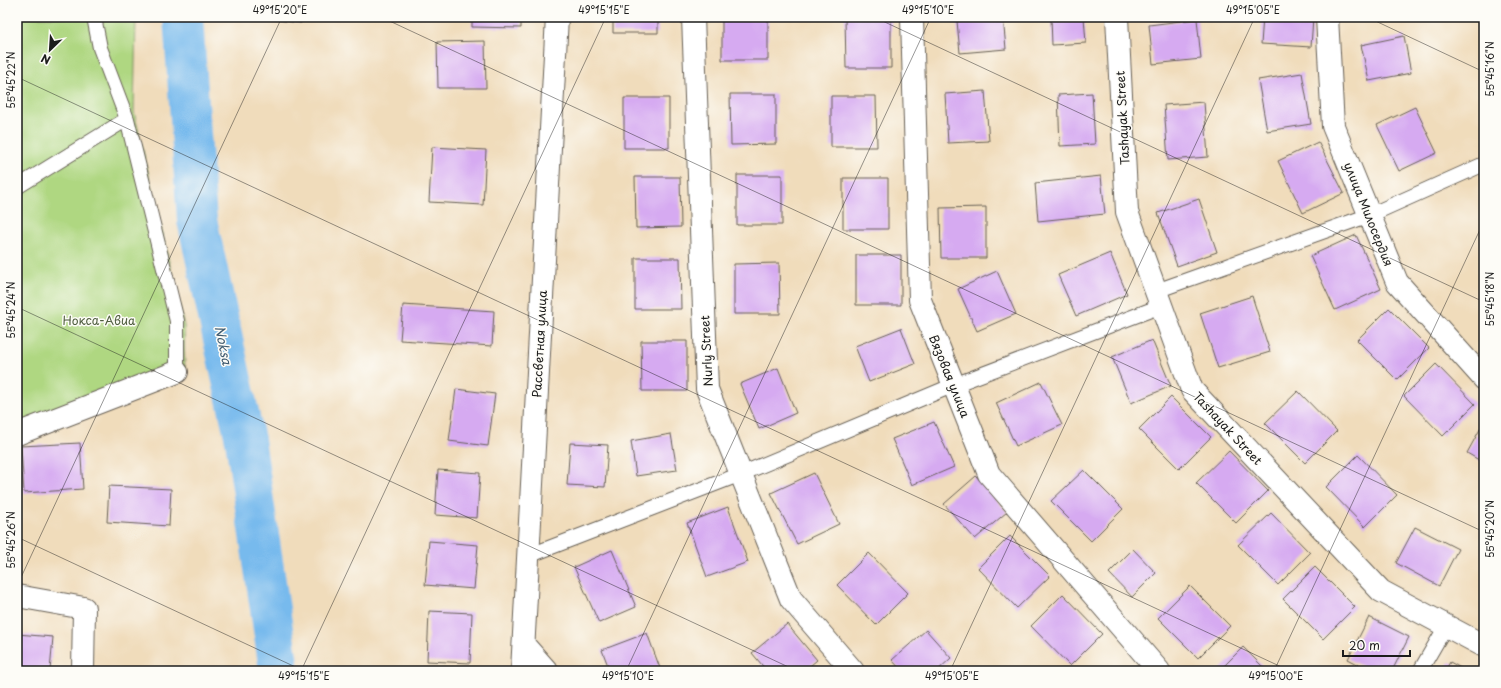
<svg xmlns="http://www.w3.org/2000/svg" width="1501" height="688" font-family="'Playpen Sans',sans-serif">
  <rect width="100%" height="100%" fill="#fdfcf7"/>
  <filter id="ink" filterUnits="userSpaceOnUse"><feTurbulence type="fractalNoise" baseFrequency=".025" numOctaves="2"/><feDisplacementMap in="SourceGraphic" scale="8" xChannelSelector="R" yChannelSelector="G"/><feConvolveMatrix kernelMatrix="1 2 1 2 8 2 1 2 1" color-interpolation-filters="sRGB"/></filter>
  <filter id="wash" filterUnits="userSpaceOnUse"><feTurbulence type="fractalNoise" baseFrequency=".012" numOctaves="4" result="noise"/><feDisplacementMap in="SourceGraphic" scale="16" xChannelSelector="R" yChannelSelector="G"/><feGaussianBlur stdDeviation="0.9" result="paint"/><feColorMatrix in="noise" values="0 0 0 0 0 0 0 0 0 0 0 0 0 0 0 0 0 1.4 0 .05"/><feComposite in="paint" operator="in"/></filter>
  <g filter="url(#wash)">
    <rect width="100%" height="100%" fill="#f0dcbb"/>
    <path fill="#afd781" stroke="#667a4e" d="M17,17H136L134,112L184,326L185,376L17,439Z"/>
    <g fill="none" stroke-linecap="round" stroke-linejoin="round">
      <path stroke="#77baed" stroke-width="40" d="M183,17L197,220L245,440L278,663V671"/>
    </g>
    <g id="blocks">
      <path fill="#d6aaf1" d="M254,17H302L301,23Z
        M472,17H521V28L472,27Z
        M613,17H658V33H613Z
        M722,17H768V60H722Z
        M845,17H891V68H846Z
        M1003,17L1006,49L960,53L957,21Z
        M1051,17H1084L1086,43L1052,45Z
        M1263,17H1313L1311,47L1261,44Z
        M1197,19L1201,59L1153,64L1149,25Z
        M1404,36L1411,73L1369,81L1361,45Z
        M485,41L486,88H438L437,42Z
        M1302,73L1311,124L1267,131L1258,80Z
        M985,91L989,141L948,143L945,94Z
        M1092,93L1095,144L1060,146L1058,95Z
        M730,94H776V144L731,145Z
        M831,96H876L877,147H831Z
        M624,98H669V148H624Z
        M1204,102L1208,157L1168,160L1164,105Z
        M1415,107L1437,153L1399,171L1377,125Z
        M1318,142L1344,193L1303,213L1278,161Z
        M432,147L486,150L483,205L429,202Z
        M737,175H782V225H737Z
        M1101,176L1105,214L1038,221L1035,183Z
        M635,177H680L681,227L636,228Z
        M843,178H888V229H843Z
        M1199,199L1217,252L1177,266L1158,213Z
        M986,207V258H941L940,208Z
        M1356,235L1381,289L1335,310L1310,256Z
        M1110,253L1127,294L1076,316L1058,275Z
        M856,255H901V305H856Z
        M635,258H680L681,309H635Z
        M779,263L780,314H734V264Z
        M997,271L1016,314L977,331L958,289Z
        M1252,296L1270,352L1218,368L1200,313Z
        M403,305L494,311L492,346L400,340Z
        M1389,308L1429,348L1397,380L1357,340Z
        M901,328L915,364L869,382L855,346Z
        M1152,340L1171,386L1131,403L1112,357Z
        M641,341H687V391H642Z
        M1436,364L1475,404L1443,436L1404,396Z
        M778,368L796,413L759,429L740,384Z
        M1041,382L1062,425L1016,446L996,403Z
        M456,389L495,394L488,446L449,441Z
        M1298,391L1337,431L1305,463L1265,423Z
        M1171,397L1211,437L1179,469L1139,429Z
        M934,422L954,467L912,485L892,439Z
        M1484,422V463L1467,453Z
        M671,434L677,470L636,476L631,441Z
        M80,443L83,489L24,493L21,446Z
        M570,443L608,445L605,487L567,485Z
        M1229,451L1268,491L1236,523L1196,483Z
        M1358,455L1397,495L1365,527L1326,487Z
        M438,470L480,473L477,518L435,515Z
        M1084,470L1123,509L1091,541L1051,501Z
        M814,473L839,524L797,544L771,493Z
        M976,476L1007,512L975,539L944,504Z
        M109,486L171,489L169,526L107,522Z
        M728,507L748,562L707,577L687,523Z
        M1271,513L1310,553L1278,585L1238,545Z
        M1415,527L1458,549L1439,586L1396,563Z
        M1010,536L1050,576L1017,608L978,568Z
        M429,541L478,545L474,589L425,585Z
        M1133,549L1156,573L1132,597L1109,573Z
        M612,550L636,607L599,623L574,567Z
        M869,553L908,593L876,625L837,585Z
        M1315,567L1355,607L1323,639L1283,599Z
        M1190,586L1230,626L1198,658L1158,618Z
        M1063,594L1102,634L1070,666L1031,626Z
        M429,611L472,613L470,663L427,661Z
        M1369,617L1409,637L1392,671H1371L1348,659Z
        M787,624L817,660L804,671H767L752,653Z
        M926,630L951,658L937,671H902L892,660Z
        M647,633L661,671H610L602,650Z
        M17,634L53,637L50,671H17Z
        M1243,647L1267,671H1219Z
        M1450,662L1466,671H1445Z"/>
    </g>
  </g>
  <g filter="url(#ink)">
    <use href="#blocks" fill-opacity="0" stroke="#665f54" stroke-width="1"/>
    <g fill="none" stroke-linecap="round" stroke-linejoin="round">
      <defs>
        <path id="service" d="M94,17L100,48L127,119L177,321V372
          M17,187L127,119
          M1156,291L1370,215L1484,164
          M528,556L741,474L954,385L1161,306
          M1420,671L1446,626"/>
        <path id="minor" d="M693,17L707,389L791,599L853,671
          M912,17L920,300L989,474L1159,671
          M1117,17L1127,212L1192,390L1381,591L1484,646
          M1327,17L1333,126L1397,282L1484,379
          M17,434L177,372
          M17,596L84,608L83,671
          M524,645L547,671
          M522,671L557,17"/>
      </defs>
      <use href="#service" stroke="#665f54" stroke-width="16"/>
      <use href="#minor" stroke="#665f54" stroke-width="24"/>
      <use href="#service" stroke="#fff" stroke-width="14"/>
      <use href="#minor" stroke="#fff" stroke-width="22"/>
    </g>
  </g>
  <path fill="none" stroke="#1c1c1c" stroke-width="1" stroke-opacity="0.45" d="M381,17L1484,532M874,17L1484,302M1367,17L1484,72M17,77L1290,671M17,307L797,671M17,537L304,671M17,586L282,17M301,671L606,17M626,671L931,17M950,671L1255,17M1274,671L1484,221"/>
  <g text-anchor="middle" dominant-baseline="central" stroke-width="3" stroke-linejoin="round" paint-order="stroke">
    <g font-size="12" fill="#1c1c1c" stroke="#fdfcf7">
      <text transform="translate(1122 118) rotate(-93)">Tashayak Street</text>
      <text transform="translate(1369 214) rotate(68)">улица Милосердия</text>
      <text transform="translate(539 344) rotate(-87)">Рассветная улица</text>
      <text transform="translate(706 351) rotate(-93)">Nurly Street</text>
      <text transform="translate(950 376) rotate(68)">Вязовая улица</text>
      <text transform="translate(1228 428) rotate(47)">Tashayak Street</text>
    </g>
    <g font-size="12" fill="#4f5d3f" stroke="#fdfcf7">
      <text x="99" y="320">Нокса-Авиа</text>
    </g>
    <g font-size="13" font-style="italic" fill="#405b70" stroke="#fdfcf7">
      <text transform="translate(224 345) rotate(78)">Noksa</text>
    </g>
  </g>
  <rect width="1501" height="688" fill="none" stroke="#fdfcf7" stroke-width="44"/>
  <g transform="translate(50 50) rotate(205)" stroke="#fdfcf7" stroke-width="3" paint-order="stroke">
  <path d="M0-3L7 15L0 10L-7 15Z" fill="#1c1c1c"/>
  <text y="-6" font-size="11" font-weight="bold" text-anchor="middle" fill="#1c1c1c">N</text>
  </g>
  <path d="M1343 650v6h67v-6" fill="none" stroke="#1c1c1c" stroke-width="2"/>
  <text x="1349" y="650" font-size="12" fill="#1c1c1c" stroke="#fdfcf7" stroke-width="3" paint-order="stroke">20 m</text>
  <rect x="22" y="22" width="1457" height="644" fill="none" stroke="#1c1c1c" stroke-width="1.5"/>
  <g font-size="10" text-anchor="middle" fill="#1c1c1c">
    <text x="280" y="14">49°15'20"E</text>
    <text x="604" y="14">49°15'15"E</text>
    <text x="928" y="14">49°15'10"E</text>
    <text x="1253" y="14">49°15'05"E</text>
    <text transform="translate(1490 69) rotate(-90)" y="4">55°45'16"N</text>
    <text transform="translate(11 80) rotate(-90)" y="4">55°45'22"N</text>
    <text transform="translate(1490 299) rotate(-90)" y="4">55°45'18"N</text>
    <text transform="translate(11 310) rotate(-90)" y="4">55°45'24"N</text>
    <text transform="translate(1490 529) rotate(-90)" y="4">55°45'20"N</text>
    <text transform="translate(11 540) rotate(-90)" y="4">55°45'26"N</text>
    <text x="304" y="680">49°15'15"E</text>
    <text x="628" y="680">49°15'10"E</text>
    <text x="952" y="680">49°15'05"E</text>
    <text x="1276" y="680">49°15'00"E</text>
  </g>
</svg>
